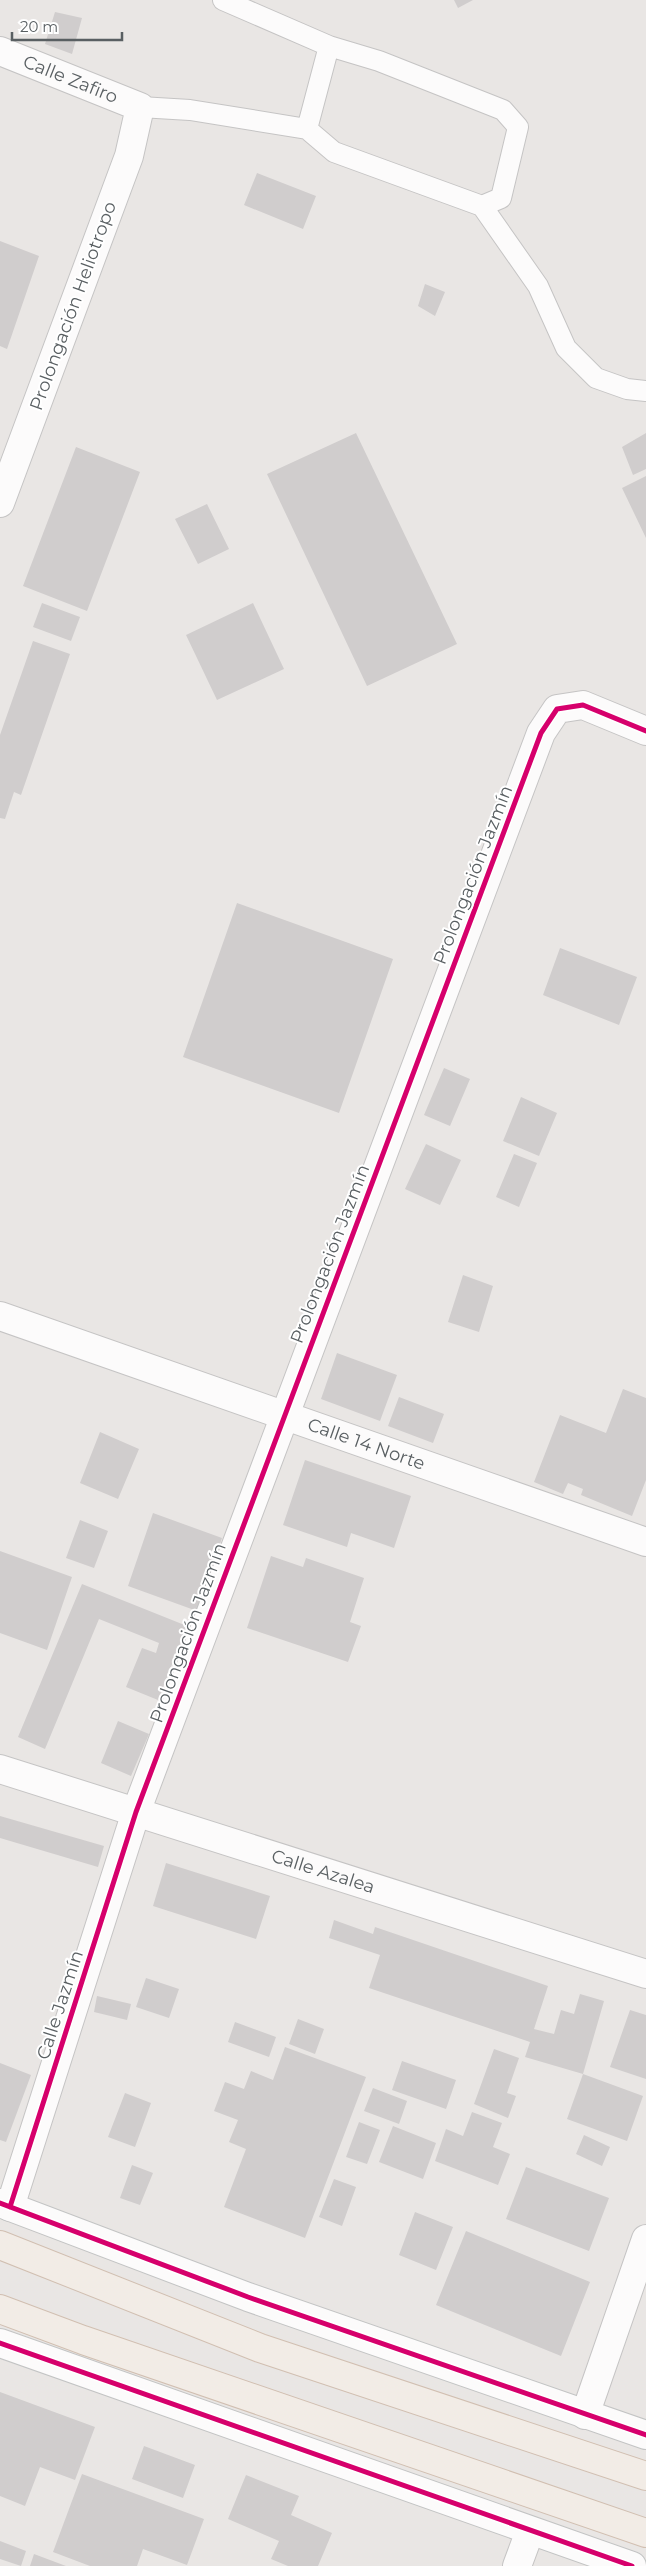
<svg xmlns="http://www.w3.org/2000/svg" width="646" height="2566" font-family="Montserrat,sans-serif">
  <rect width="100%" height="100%" fill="#e9e6e4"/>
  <path fill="#d0cdcd" d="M454,0H473L458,8Z
    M55,12L82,18L72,54L45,44Z
    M257,173L316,196L303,229L244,205Z
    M0,241L39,256L7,349L0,346Z
    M425,284L445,292L435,316L418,306Z
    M356,433L457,644L367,686L267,474Z
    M646,433V469L633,475L622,447Z
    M76,447L140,472L87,611L23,586Z
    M646,476V538L622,488Z
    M207,504L229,549L198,564L175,519Z
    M42,603L80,617L71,641L33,627Z
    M253,603L284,669L217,700L186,635Z
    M33,641L70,654L21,795L14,792L5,819L0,818V735Z
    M237,903L393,959L339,1113L183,1057Z
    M560,948L637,977L619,1025L543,995Z
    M444,1068L470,1079L450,1126L424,1115Z
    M521,1097L557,1113L539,1156L503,1141Z
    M426,1144L461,1160L440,1205L405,1189Z
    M514,1154L537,1163L519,1207L496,1197Z
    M463,1275L493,1286L479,1332L448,1322Z
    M337,1353L397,1375L380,1421L321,1399Z
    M623,1389L646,1398V1480L632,1516L581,1495L583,1489L568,1483L563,1494L534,1482L560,1415L606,1433Z
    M399,1397L444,1414L433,1443L388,1426Z
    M100,1432L139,1449L118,1499L80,1483Z
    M305,1460L411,1496L394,1548L351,1533L347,1547L283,1525Z
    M153,1513L222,1538L197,1611L128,1586Z
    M80,1520L108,1531L94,1568L66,1558Z
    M0,1551L72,1577L47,1650L0,1633Z
    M271,1556L303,1567L306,1558L364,1578L350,1622L361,1626L348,1662L247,1628Z
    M82,1584L187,1626L158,1700L126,1687L142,1648L156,1653L159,1643L99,1619L45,1749L18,1737Z
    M118,1721L149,1734L131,1776L101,1763Z
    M0,1816L104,1846L98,1867L0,1838Z
    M166,1863L270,1896L256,1939L153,1906Z
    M334,1920L373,1934L375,1927L548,1986L534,2029L554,2034L561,2010L574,2014L580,1994L604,2001L583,2074L525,2057L530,2042L369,1988L380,1955L329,1938Z
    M146,1978L179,1989L169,2018L136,2007Z
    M97,1996L131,2004L127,2020L94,2012Z
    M630,2010L646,2015V2079L610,2067Z
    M298,2019L324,2029L315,2054L289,2044Z
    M235,2022L276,2037L269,2057L228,2042Z
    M285,2047L366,2077L305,2238L224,2207L246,2149L229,2142L238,2120L214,2111L225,2082L244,2089L251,2071L273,2080Z
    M494,2049L519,2058L507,2093L516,2096L508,2118L474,2104Z
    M402,2061L456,2080L446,2109L392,2090Z
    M0,2063L31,2075L6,2142L0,2140Z
    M583,2074L643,2096L627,2141L567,2119Z
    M373,2088L407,2101L399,2124L364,2111Z
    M125,2093L151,2103L135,2147L108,2137Z
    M472,2112L502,2123L493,2147L510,2154L498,2185L435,2161L446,2129L463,2136Z
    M359,2122L380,2130L367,2164L346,2157Z
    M393,2126L436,2143L423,2179L379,2162Z
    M584,2135L610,2147L602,2166L576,2154Z
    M132,2165L153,2173L140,2205L120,2198Z
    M526,2167L609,2198L589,2251L506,2219Z
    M334,2179L356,2187L342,2226L319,2217Z
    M415,2212L453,2227L436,2270L399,2255Z
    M466,2231L590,2282L561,2356L436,2305Z
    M0,2392L95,2427L75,2480L40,2467L25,2506L0,2496Z
    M144,2446L195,2465L183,2498L132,2479Z
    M82,2474L204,2519L187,2565L143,2549L137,2566H90L53,2552Z
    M246,2475L299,2496L291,2515L332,2533L318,2566H288L271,2559L279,2541L228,2519Z
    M0,2541L26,2551L21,2566L0,2559Z
    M34,2554L66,2566H30Z"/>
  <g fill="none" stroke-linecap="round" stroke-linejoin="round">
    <defs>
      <path id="lane" d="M223,0L329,46
        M140,107L190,110L307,129L334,152L482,206L501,198L518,127L503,110L379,61L329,46L307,129
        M482,206L538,286L566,348L596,378L627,389L646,391"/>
      <g id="street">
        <path id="s1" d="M0,51L140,107L129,156L0,503"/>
        <path id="s2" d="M0,1316L646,1542"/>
        <path id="s3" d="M0,1769L646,1974"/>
        <path d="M10,2207L136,1812L541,733L557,709L583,705L646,731"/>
        <path d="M585,2415L646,2239"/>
        <path d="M517,2566L530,2531"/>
      </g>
      <path id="secondary" d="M0,2203L248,2297L646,2435
        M0,2343L632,2566"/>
      <path id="primary" d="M0,2245L260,2348L646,2476
        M0,2309L83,2340L646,2533"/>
    </defs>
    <use href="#lane" stroke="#c5c4c4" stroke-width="22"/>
    <use href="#street" stroke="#c5c4c4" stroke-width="30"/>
    <use href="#secondary" stroke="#c3c4c4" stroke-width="30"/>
    <use href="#primary" stroke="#d1bfb1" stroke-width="30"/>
    <use href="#lane" stroke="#fcfbfb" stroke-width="20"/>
    <use href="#street" stroke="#fcfbfb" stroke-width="28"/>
    <use href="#secondary" stroke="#fcfbfb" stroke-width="28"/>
    <use href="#primary" stroke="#f2ece6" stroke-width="28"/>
    <defs>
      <path id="cycleway" d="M0,2203L248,2297L646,2435
        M10,2207L136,1812L541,733L557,709L583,705L646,731
        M0,2343L632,2566"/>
    </defs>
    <use href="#cycleway" stroke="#fff" stroke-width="8"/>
    <use href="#cycleway" stroke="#d6006c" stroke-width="5"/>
  </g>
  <g text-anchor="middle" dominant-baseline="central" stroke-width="4" stroke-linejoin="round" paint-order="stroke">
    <g font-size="18" fill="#595f62" stroke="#fff">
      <text stroke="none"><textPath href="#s1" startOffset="76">Calle Zafiro</textPath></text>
      <text transform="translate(73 306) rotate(-70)">Prolongación Heliotropo</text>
      <text transform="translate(473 875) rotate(-69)">Prolongación Jazmín</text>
      <text transform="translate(330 1254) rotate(-69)">Prolongación Jazmín</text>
      <text stroke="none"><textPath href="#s2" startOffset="388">Calle 14 Norte</textPath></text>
      <text transform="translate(188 1633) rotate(-70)">Prolongación Jazmín</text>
      <text stroke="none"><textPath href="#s3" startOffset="339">Calle Azalea</textPath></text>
      <text transform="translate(60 2005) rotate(-72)">Calle Jazmín</text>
    </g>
  </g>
  <path d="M12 32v8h110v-8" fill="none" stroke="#595f62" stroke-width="2.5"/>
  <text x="20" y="32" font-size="15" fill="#595f62" stroke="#ffffff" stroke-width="4" paint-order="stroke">20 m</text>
</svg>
